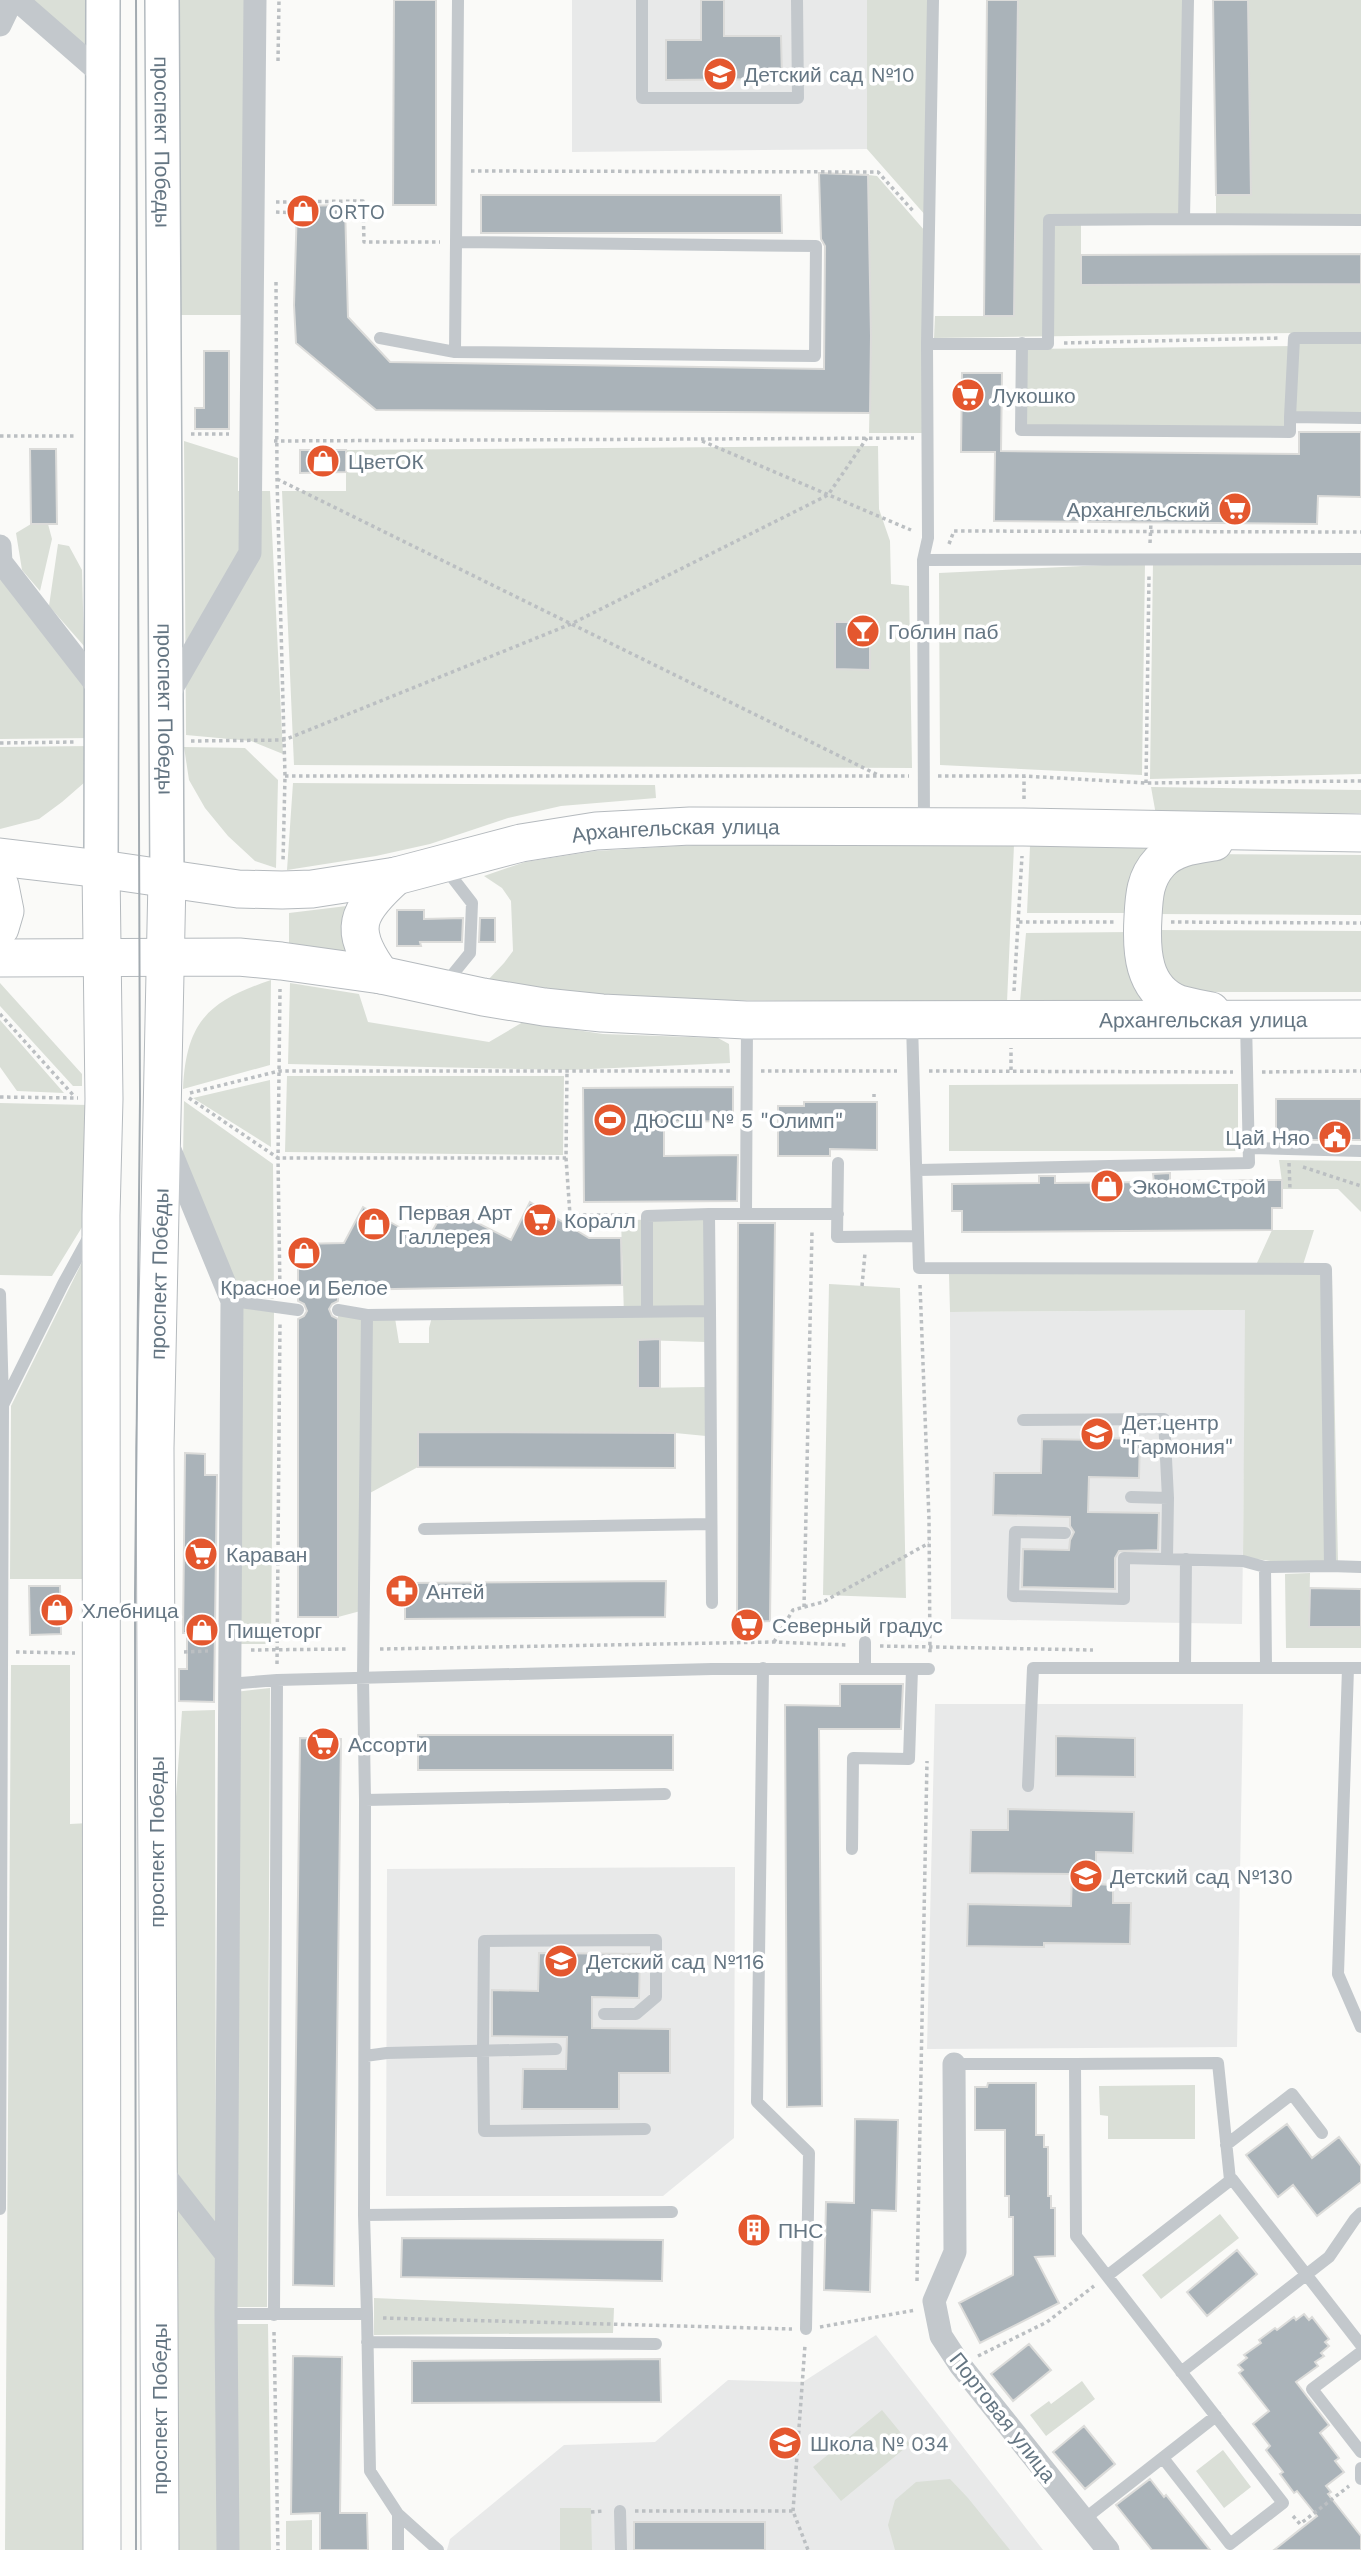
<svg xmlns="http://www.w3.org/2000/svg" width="1361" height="2550" font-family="'Work Sans',sans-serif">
  <rect width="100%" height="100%" fill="#fafaf8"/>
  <path fill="#e8e9e9" d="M572,0H867V149L572,152Z
    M1246,1310L1242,1624L951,1619L950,1312Z
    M935,1704H1243L1237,2047L927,2049Z
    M735,1867L734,2138L663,2196H386L387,1869Z
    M876,2335L1043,2550H447L450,2539L564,2445L655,2442L728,2380L803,2382Z"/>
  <path fill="#dadfd7" d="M17,0H103V75Z
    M162,0H255L252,315H164Z
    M867,0H929L926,216L867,149Z
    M1018,0H1183L1180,214L1081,215V285L1361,284V413H1286L1285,428L1025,425L1027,349L1297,346L1296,333L934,338L935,316H1014Z
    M1248,0H1361V218L1216,216V195H1250Z
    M868,175L877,176L925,231L923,433H869L871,336Z
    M184,441L238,458V491H270L283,754L251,741L186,735Z
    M878,446L879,509L890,541L891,584L909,586L912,768L294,765L282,491H346V450Z
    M31,524H48L52,539L40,591L22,570L16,533Z
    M58,544L69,546L82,570L84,646L49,606Z
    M0,546L89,685L92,738L0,739Z
    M1153,562L1361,563V774L1150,779Z
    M1145,563L1142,775L940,765L939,573Z
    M91,746L85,782L62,802L39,819L0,829V747Z
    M184,747L245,748L278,780L276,868L255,861L228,836L205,808L189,780Z
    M293,783L655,785L656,798L561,806L508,818L430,844L376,856L287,870Z
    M1151,787L1361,790V813L1156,815Z
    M1165,844L1132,913H1027L1030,846Z
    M693,845H1014L1007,1002L669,1000L603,996L488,980L504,963L513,951L511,901L502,888L484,876L525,862L595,851Z
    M1200,854L1361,855V915L1152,914L1160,875Z
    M355,905L356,953L289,943V913Z
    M1151,930L1361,931V992H1188L1168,983Z
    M1131,932L1155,1003L1020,1002L1026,933Z
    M271,980L270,1065L183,1089C186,1021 209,1001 271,980Z
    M0,983L82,1074V1086H73L0,1006Z
    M290,983L359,994L368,1022L489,1042L523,1022L603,1034L718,1038L729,1044L730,1063L568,1070L288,1064Z
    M0,1020L64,1093L17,1091L0,1067Z
    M287,1076H564L563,1155L285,1152Z
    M270,1080L271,1147L193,1098Z
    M1238,1084V1151H949V1085Z
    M184,1101L273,1164L274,1299L238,1296L183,1156Z
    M0,1103L88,1105L87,1219L52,1276L0,1275Z
    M1279,1160L1361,1161V1212L1338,1189H1283Z
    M704,1219L706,1342L639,1340L638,1388L706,1387V1436L675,1433L418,1432V1467L368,1494V1609L338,1617V1310L395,1318L399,1343H429V1328L432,1317L624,1315L621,1220Z
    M1272,1230H1314L1302,1268L1332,1275L1338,1562H1277L1243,1557L1245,1310L950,1312L949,1274H1252Z
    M89,1248L94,1579H10L11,1406Z
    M829,1284L900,1288L906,1598L823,1595Z
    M238,1307L274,1312L271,1644H235Z
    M1310,1573L1309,1626L1361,1627V1648H1286L1285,1574Z
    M11,1665H70V1824L89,1823L92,2550H5Z
    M270,1688L267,2307H234L235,1692Z
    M215,1710L216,2225L177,2173L174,1825L182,1711Z
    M1195,2085V2139H1108V2116L1100,2115L1099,2086Z
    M175,2203L217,2257L219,2550H176Z
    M1220,2214L1239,2238L1161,2299L1142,2275Z
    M374,2298L614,2308L613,2333L374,2335Z
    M233,2324H268L271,2550H235Z
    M1082,2381L1095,2399L1046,2436L1030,2415L1049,2401L1051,2404Z
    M882,2410L910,2444L841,2501L813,2467Z
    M1223,2450L1251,2487L1224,2508L1196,2471Z
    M950,2479L968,2498L1010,2550H895L888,2525L895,2500L916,2482Z
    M560,2508H591L592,2550H560Z
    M312,2520V2550H286V2521Z"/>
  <path fill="#aab3b9" stroke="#dcdcda" stroke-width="2" d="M394,0H436V205H393Z
    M701,0H724V36H781L782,79L666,80V40H701Z
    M987,0H1018L1014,316H984Z
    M1213,0H1248L1251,195H1216Z
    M819,173L868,175L871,336L870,413L376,410L296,343L294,305L297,206L345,205L348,317L390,362L824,369L825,246L821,239Z
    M481,195H781L782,233H481Z
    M1361,254V284L1081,285V255Z
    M204,351H229V429H195V408H204Z
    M962,373H1002L1001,451L1299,454V432H1361V497L1318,496L1317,524L994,521L995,452H961Z
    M30,449H56L57,524H31Z
    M300,450H346V472L300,473Z
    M835,622H870V670L835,669Z
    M397,910H424V919L463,918L462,942H420L421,946H397Z
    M480,918H495V942H479Z
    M733,1087V1121L664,1122V1156L738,1155L737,1201L584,1202L583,1088Z
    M1276,1099H1361V1140H1276Z
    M804,1102H877V1150L830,1149V1156H778V1106H804Z
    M1170,1173V1181L1282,1180V1208H1272V1230L962,1232V1211H952V1184L1039,1183V1176H1055V1183L1154,1182L1153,1174Z
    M530,1202L589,1238H621L622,1285L338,1290V1301L332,1304L329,1309L332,1316L338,1319V1617H298V1319L304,1316L307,1311L304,1304L298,1301V1244L344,1243L363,1207L426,1242L446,1207L511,1240Z
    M738,1223H775L770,1621L737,1623Z
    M660,1339V1388H638V1340Z
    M418,1432L675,1433V1468L418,1467Z
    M1099,1438L1140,1439L1139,1478L1089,1477L1088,1512L1159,1513L1158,1550L1119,1551L1115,1558V1589L1022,1587L1023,1549L1069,1550L1070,1540L1074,1532L1070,1526V1517L993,1515L994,1473H1041L1042,1439L1099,1440Z
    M185,1453L205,1454V1475H217L214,1702L179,1701V1669H187V1633H183Z
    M666,1581L665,1617L405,1619V1583Z
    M29,1586H60L61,1634L30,1635Z
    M1310,1588L1361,1589V1627H1309Z
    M840,1684H903L901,1729H819L822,2106L787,2107L785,1705L840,1706Z
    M418,1735H673V1770H418Z
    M1056,1736L1135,1738V1777L1056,1776Z
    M300,1738L341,1739L334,2286L293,2285Z
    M1008,1809L1134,1812L1133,1853L1096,1852V1884L1113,1885V1903H1131L1130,1944L1044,1943V1947L967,1946L968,1904L1071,1906L1072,1874L970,1873L971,1830H1008Z
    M539,1953L640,1954L639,1998L592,1997V2028L670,2029V2073H619V2109H522L523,2069H566L567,2037L492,2036V1990L538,1991Z
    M988,2083H1036V2135H1044V2147H1048V2196H1051V2208H1055V2256L1035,2257L1059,2303L980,2343L959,2303L1013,2275V2217H1009V2196H1005V2130H975V2087H987Z
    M855,2119L898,2120L896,2211L872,2210L870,2292L824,2290L826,2202L854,2203Z
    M1287,2124L1312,2158L1339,2137L1361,2166V2182L1317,2216L1293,2185L1278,2197L1246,2155Z
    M744,2221H764L765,2238H745Z
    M402,2238L663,2240L662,2281L401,2277Z
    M1237,2250L1257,2274L1207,2316L1187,2292Z
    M1304,2314L1309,2320L1312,2317L1329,2339L1325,2342L1329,2346L1321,2353L1324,2356L1315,2362L1318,2366L1296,2382L1329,2425L1320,2433L1339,2458L1335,2461L1344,2472L1326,2486L1331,2492L1328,2494L1361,2536V2550H1274L1317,2516L1297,2491L1294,2493L1280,2474L1283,2472L1266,2450L1270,2446L1253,2424L1269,2411L1239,2373L1243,2370L1238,2365L1247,2358L1244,2355L1261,2343L1259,2340L1275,2328L1277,2330L1294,2317L1296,2320Z
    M1029,2344L1051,2370L1013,2401L991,2374Z
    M293,2356L342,2357L340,2513H367L368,2550H320V2513L291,2514Z
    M660,2359L661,2402L412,2403V2361Z
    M1084,2426L1115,2464L1085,2489L1053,2452Z
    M1150,2479L1164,2497L1166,2495L1210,2550H1152L1116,2505Z
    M634,2522H765V2550H634Z"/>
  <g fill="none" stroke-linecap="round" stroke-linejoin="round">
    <defs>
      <g id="secondary">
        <path id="s1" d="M162,0L167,879"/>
        <path d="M101,869L103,0"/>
      </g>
      <g id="primary">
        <path id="s2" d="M0,857L101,869L238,889L282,890L312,889L396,876L521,843L596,831L690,826L1023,827L1361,833"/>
        <path d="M101,869L104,1099L101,1215L102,2550"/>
        <path d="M0,886L5,911L0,928"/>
        <path id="s3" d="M0,958L239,957L281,961L381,975L483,997L544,1007L602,1013L746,1020L1361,1019"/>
        <path d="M381,975C347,929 356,912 396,876"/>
        <path d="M1211,1011C1201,1009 1189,1007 1179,1004C1142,990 1141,950 1143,917C1144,896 1145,878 1160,862C1174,847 1195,845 1214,842"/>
        <path id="s4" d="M160,2550L155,1448L167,879"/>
      </g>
    </defs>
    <use href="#secondary" stroke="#b3babf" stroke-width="36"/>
    <use href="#primary" stroke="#b5babe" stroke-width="39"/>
    <path stroke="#bbbfc2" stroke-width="3.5" stroke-dasharray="3.5 3.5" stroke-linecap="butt" d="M278,61L279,0
      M471,171L878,172L914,212
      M276,202L363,201L364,242H440
      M276,212L297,213
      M276,282L277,479L285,776L283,862
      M1064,343L1280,338
      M191,434H229
      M0,436H75
      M274,441L914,438
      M702,441L911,530
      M277,479L878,775
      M1150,543L1151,522
      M949,544L954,531L1361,532
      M191,741L284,740L571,624L828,495L867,438
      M0,743L75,742
      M285,776H909
      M938,776H1024L1146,783L1361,781
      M1146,783L1149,576
      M1024,799V776
      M1019,922H1115
      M1171,922L1361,923
      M1014,991L1022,856
      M0,1014L74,1096
      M1011,1070V1048
      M761,1071H897
      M929,1071L1233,1072
      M1262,1072L1361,1071
      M190,1093L279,1071H732
      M0,1097L78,1098
      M874,1097V1094
      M189,1098L278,1158H566L567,1072
      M566,1158L570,1215H631
      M1289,1163L1290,1189
      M1303,1167L1361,1186
      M920,1285L929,1519L930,1655
      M862,1286L865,1253
      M280,1293L278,1158L280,989
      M804,1607L812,1231
      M774,1642L793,1610L823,1602L929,1543
      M880,1646L1093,1650
      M380,1649L774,1642L848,1645
      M251,1650L348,1649
      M16,1652L75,1653
      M184,1652L208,1651
      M277,1664L280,1321
      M917,2281L927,1761
      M383,2318L792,2329
      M820,2327L916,2310
      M274,2332L278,2550
      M978,2356L1047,2322L1094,2286
      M635,2511H793L808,2550
      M793,2511L805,2345
      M591,2512L603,2511
      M1293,2516L1300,2524L1349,2486"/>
    <path stroke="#c3c8cc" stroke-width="12" d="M642,0V98H798L797,0
      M1184,219L1361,220
      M456,242L455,352L815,356L816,246L456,242L458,0
      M380,338L455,352
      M1022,343L1021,430L1290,432V417L1361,418
      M927,344L933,0
      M1290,417L1294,338H1361
      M923,560L928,538L927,344H1048L1049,220L1184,219L1188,0
      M924,822L923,560L1361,559
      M444,985L470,953L472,903L445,868
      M912,1024L919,1268L1326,1269L1330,1566L1265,1567L1266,1666
      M1250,1148L1361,1151
      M838,1163L837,1237L918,1236
      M918,1170L1249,1163L1246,1021
      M746,1213L747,1024
      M0,1294L3,1401
      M232,1301L298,1310
      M338,1310L367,1315
      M647,1311V1216L709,1214
      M710,1311L709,1214H838
      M1023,1420L1164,1419L1168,1498L1167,1558
      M1131,1497L1168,1498
      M424,1529L710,1524
      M1065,1533L1015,1532L1013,1596L1124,1599V1558L1243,1561L1265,1567
      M1330,1566L1361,1567
      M865,1642V1669
      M1185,1667L1186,1559
      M763,1668L757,2102L809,2153L806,2329
      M1348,1668L1338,1974L1361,2027
      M228,1684L277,1680L712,1669H929
      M1028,1786L1033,1668H1361
      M365,1800L665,1794
      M852,1849L853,1758L909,1759L912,1669
      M604,2014H636L656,1997V1940L484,1941L483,2051L484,2131L645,2129
      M365,2056L387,2053L556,2049
      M954,2064H1075L1076,2236L1283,2503L1230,2544L1163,2458
      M1075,2064L1218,2063L1230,2180
      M1226,2145L1292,2094L1322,2133
      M0,2209L3,1405L63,1284L91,1233
      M364,2215L672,2212
      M1107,2276L1232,2179L1361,2345
      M226,2314H367L364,2215L365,1800L363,1678L367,1315L710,1311L712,1603
      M367,2314L370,2471L398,2514V2550
      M274,2315L277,1680
      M367,2342L656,2344
      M1361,2352L1312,2389L1361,2452
      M1181,2372L1329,2257L1355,2219L1361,2213
      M1361,2468V2479
      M620,2511L621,2550
      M398,2514L438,2550
      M1083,2520L1216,2416"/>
    <path stroke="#c3c8cc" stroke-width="23" d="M17,0L103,75
      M0,25L12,0
      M0,546L1,562L101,691
      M167,697L250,553L255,0
      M168,1145L232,1301L226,2314L228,2550
      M954,2064L955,2252L934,2301L941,2336L960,2365L1108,2550
      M159,2168L226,2254"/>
    <use href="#secondary" stroke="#fff" stroke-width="33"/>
    <use href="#primary" stroke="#fff" stroke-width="37"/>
    <path stroke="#a2aab0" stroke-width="2" d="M136,0L140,1099L135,1595L136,2550"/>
  </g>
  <defs>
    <symbol id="school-disc" viewBox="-11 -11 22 22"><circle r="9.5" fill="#e4572e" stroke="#fff"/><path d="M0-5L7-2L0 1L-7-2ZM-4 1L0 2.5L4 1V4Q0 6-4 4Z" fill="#fff"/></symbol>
    <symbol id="shop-disc" viewBox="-11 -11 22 22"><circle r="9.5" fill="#e4572e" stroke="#fff"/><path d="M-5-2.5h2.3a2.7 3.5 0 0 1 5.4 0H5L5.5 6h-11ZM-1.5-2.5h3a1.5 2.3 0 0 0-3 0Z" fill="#fff"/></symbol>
    <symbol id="supermarket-disc" viewBox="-11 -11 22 22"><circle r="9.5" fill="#e4572e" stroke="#fff"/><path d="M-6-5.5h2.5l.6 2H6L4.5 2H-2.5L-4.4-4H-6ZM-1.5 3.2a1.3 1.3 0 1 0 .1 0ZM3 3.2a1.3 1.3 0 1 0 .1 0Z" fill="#fff"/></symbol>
    <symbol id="bar-disc" viewBox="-11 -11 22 22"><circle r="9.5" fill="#e4572e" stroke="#fff"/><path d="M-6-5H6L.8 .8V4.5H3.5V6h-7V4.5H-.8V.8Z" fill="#fff"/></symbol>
    <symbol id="stadium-disc" viewBox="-11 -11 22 22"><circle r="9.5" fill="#e4572e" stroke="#fff"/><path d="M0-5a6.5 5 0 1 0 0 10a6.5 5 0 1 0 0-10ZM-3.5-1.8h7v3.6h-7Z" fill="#fff"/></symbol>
    <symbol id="civic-disc" viewBox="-11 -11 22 22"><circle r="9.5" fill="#e4572e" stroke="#fff"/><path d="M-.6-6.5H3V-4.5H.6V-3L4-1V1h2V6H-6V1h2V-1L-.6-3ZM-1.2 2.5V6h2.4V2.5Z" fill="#fff"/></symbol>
    <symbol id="pharmacy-disc" viewBox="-11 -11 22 22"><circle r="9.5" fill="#e4572e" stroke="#fff"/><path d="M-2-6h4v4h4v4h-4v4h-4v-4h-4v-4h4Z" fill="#fff"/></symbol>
    <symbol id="building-disc" viewBox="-11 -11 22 22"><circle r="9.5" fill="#e4572e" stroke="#fff"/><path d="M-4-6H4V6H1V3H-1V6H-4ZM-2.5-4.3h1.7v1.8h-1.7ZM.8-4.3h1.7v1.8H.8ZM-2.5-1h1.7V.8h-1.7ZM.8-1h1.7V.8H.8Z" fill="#fff"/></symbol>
  </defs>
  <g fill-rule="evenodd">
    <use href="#school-disc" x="701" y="55" width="38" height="38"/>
    <use href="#shop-disc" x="284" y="192" width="38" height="38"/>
    <use href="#supermarket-disc" x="949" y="376" width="38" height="38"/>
    <use href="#shop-disc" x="304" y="442" width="38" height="38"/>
    <use href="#supermarket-disc" x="1216" y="490" width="38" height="38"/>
    <use href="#bar-disc" x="844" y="612" width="38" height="38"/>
    <use href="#stadium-disc" x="591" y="1101" width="38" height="38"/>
    <use href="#civic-disc" x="1316" y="1118" width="38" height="38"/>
    <use href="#shop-disc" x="1088" y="1167" width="38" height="38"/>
    <use href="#supermarket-disc" x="521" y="1201" width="38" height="38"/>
    <use href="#shop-disc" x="355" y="1205" width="38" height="38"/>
    <use href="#shop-disc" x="285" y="1234" width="38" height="38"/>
    <use href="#school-disc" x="1078" y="1415" width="38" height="38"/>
    <use href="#supermarket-disc" x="182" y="1535" width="38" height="38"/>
    <use href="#pharmacy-disc" x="383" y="1572" width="38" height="38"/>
    <use href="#shop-disc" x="38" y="1591" width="38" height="38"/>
    <use href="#supermarket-disc" x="728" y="1606" width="38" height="38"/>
    <use href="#shop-disc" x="183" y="1611" width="38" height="38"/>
    <use href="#supermarket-disc" x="304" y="1725" width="38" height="38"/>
    <use href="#school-disc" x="1067" y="1857" width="38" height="38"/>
    <use href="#school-disc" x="542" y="1942" width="38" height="38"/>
    <use href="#building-disc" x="735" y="2211" width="38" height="38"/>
    <use href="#school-disc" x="766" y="2424" width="38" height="38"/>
  </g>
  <g text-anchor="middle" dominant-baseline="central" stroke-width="7" stroke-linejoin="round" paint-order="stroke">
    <g font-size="21" fill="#657683" stroke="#fff" text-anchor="start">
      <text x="744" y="74">Детский сад №10</text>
      <text x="328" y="211">ORTO</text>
      <text x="992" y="395">Лукошко</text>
      <text x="348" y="461">ЦветОК</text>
      <text x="1210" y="509" text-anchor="end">Архангельский</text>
      <text x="888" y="631">Гоблин паб</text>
      <text x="634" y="1120">ДЮСШ № 5 "Олимп"</text>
      <text x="1310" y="1137" text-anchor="end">Цай Няо</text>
      <text x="1132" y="1186">ЭкономСтрой</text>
      <text x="398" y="1212">Первая Арт<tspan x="398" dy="24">Галлерея</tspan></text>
      <text x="564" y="1220">Коралл</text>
      <text x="304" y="1287" text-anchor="middle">Красное и Белое</text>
      <text x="1122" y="1422">Дет.центр<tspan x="1122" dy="24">"Гармония"</tspan></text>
      <text x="226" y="1554">Караван</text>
      <text x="426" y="1591">Антей</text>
      <text x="82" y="1610">Хлебница</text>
      <text x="772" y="1625">Северный градус</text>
      <text x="227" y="1630">Пищеторг</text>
      <text x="348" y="1744">Ассорти</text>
      <text x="1110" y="1876">Детский сад №130</text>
      <text x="586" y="1961">Детский сад №116</text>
      <text x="778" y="2230">ПНС</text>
      <text x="810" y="2443">Школа № 034</text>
    </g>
    <g font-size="21" fill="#657683" stroke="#fff">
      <text stroke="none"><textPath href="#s1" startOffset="142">проспект Победы</textPath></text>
      <text stroke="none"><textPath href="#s1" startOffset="709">проспект Победы</textPath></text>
      <text stroke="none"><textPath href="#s2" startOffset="684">Архангельская улица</textPath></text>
      <text stroke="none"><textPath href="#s3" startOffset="1208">Архангельская улица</textPath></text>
      <text stroke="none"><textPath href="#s4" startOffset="1276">проспект Победы</textPath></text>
      <text transform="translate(156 1842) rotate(-90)">проспект Победы</text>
      <text transform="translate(159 2409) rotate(-90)">проспект Победы</text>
      <text transform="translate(1003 2417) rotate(52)">Портовая улица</text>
    </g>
  </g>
</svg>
